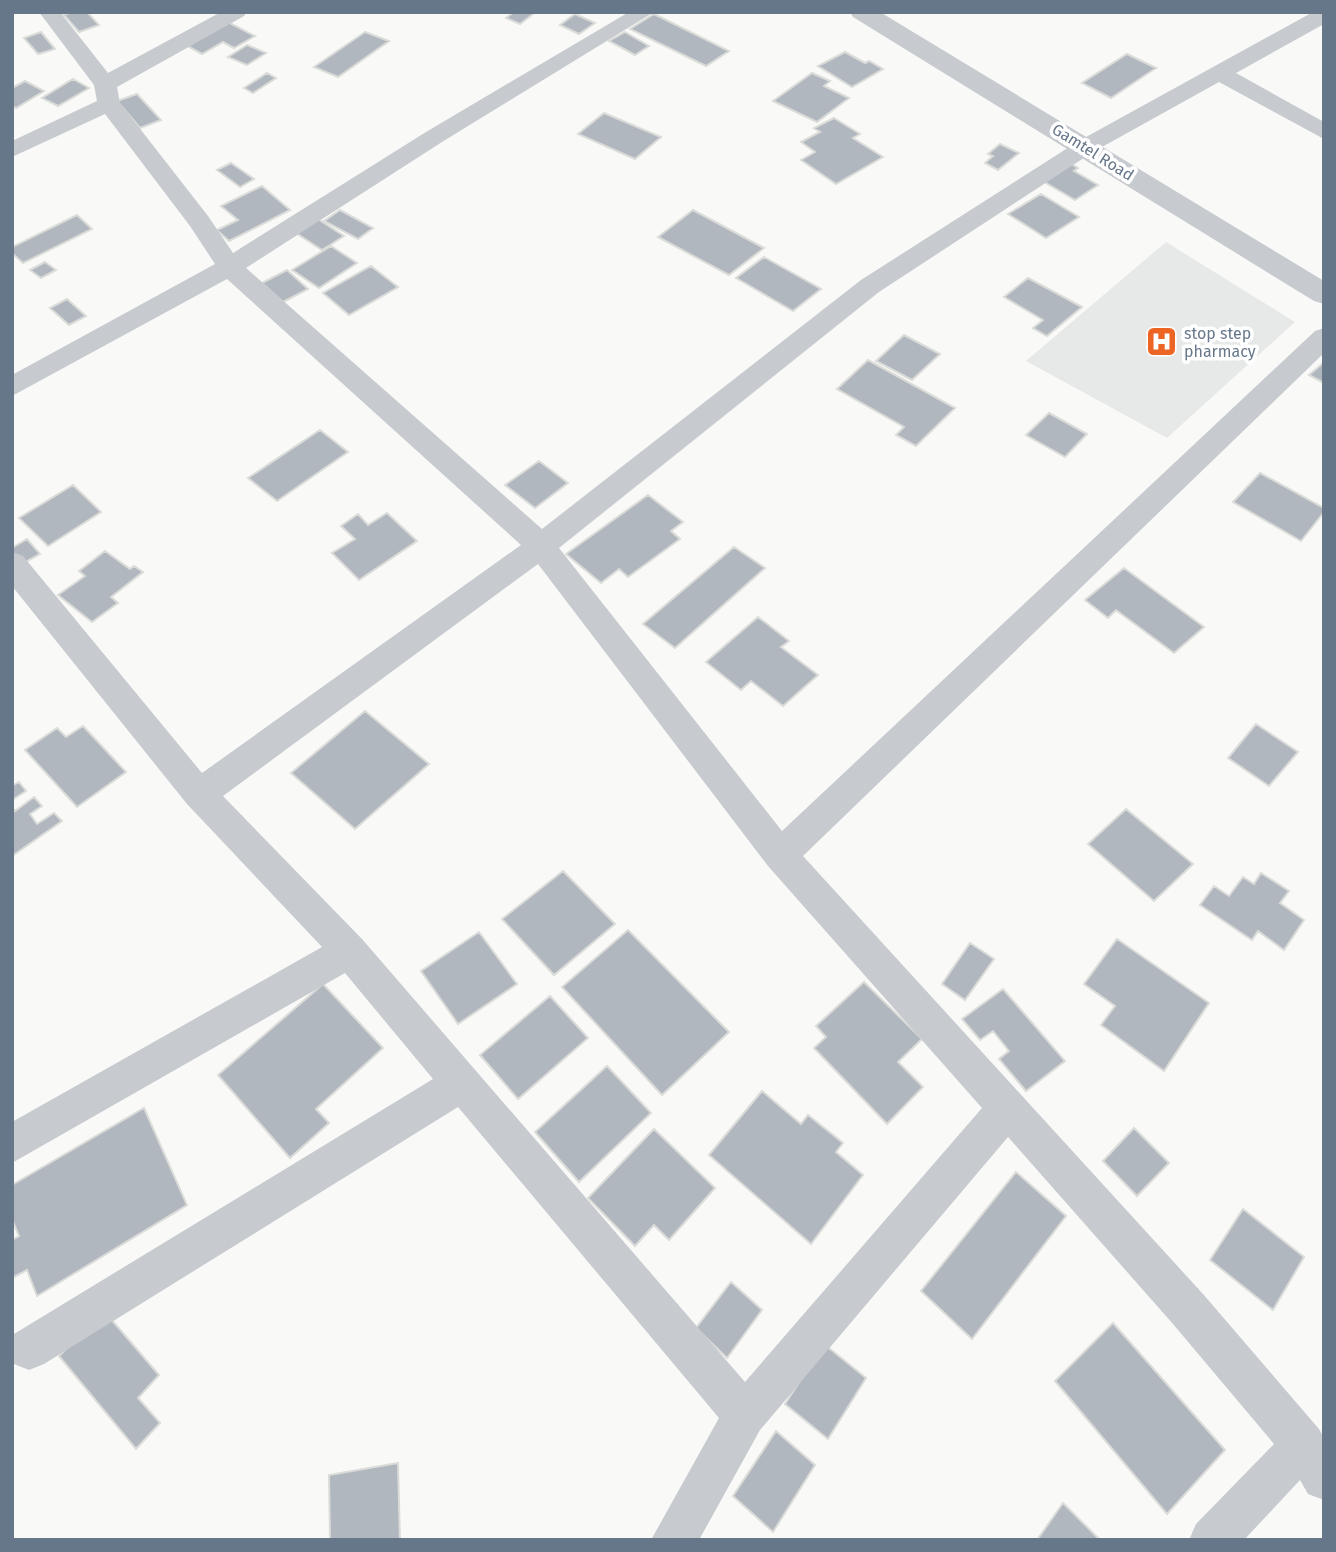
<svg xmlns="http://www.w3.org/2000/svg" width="1336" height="1552" font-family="'Fira Sans',sans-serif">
  <rect width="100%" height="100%" fill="#f9faf7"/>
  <path fill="#e7e9e8" d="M1166,242L1295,322L1167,438L1026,361Z"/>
  <path fill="#b0b7be" stroke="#dbdcd9" stroke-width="2" d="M72,12H87L99,25L79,32L64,15Z
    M514,12H529L533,14L520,24L506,18Z
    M575,14L595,23L579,34L560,25Z
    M654,14L729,51L706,66L630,29Z
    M224,20L255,36L234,48L223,42L202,54L182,43Z
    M41,32L55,49L38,54L24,38Z
    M365,32L389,41L338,77L314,67Z
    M625,32L649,46L635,55L609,41Z
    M247,45L266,53L247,65L228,57Z
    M845,52L865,63L869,61L883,69L852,87L818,66Z
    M1127,54L1156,68L1111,98L1082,83Z
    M267,73L276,78L253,93L244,88Z
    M812,73L830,81L824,86L849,98L817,122L773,101Z
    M73,79L89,88L58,106L42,98Z
    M25,81L44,91L16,108L12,106V88Z
    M137,94L161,120L140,128L117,101Z
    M604,113L661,137L635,159L578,134Z
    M834,118L860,134L853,138L883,157L836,184L801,160L815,152L801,142L820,132L814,128Z
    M1000,144L1019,153L998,170L985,163L993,156L988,154Z
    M1068,162L1078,168L1074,171L1098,185L1075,200L1041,180Z
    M231,163L254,179L240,187L217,170Z
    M262,186L290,210L229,241L217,230L238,220L221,206Z
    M1041,194L1079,217L1046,238L1008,214Z
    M340,210L373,228L358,239L324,221Z
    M693,210L764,248L729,275L658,237Z
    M77,215L92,229L23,263L12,253V247Z
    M318,219L344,236L322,250L296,233Z
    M331,246L357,263L319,288L292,270Z
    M764,257L821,289L793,311L736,278Z
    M45,262L56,270L41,278L30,270Z
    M371,266L398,287L349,315L323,293Z
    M287,270L308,289L283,302L262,283Z
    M1028,278L1082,307L1047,336L1033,328L1043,320L1004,297Z
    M67,299L86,316L69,325L50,308Z
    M904,335L940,354L912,380L876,361Z
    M868,360L955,408L916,446L896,435L904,427L837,389Z
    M1323,363L1324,364V383L1309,375Z
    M1049,413L1087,434L1065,457L1026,435Z
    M320,430L348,452L277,501L248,478Z
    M539,461L568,483L535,508L505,485Z
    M1260,473L1324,508V512L1301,541L1233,502Z
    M73,485L101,512L48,546L19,518Z
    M648,495L683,522L671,531L680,539L628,577L619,569L601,583L566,554Z
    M387,513L417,541L359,580L332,553L355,539L341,526L358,514L368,525Z
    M27,539L40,554L20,565L12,556V548Z
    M734,547L765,568L675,648L643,624Z
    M105,551L130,569L134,566L143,572L111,597L118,603L92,622L58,595L85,576L79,571Z
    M1124,568L1204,627L1174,653L1116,610L1108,618L1085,600Z
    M758,617L789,641L781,647L818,675L783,706L751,681L741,690L706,662Z
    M365,711L429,764L355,829L291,773Z
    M1256,724L1298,752L1269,786L1228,758Z
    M83,726L126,772L77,807L25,750L57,728L66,737Z
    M19,782L26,791L12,800V786Z
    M34,797L42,806L30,814L37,824L54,813L62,821L12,856V807L15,811Z
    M1126,809L1193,864L1154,901L1088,844Z
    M563,871L615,924L554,975L502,919Z
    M1261,873L1289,891L1280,903L1304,920L1284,950L1258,931L1252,940L1200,905L1214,886L1229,896L1243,877L1254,884Z
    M628,930L729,1032L662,1095L562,987Z
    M479,932L517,984L458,1024L421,971Z
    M1117,939L1209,1003L1164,1071L1101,1025L1115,1006L1084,984Z
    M970,943L994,959L965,1000L942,984Z
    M864,982L922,1039L898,1062L923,1087L887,1124L814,1048L826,1037L816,1026Z
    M323,984L383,1048L316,1109L329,1123L290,1158L218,1075Z
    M1003,989L1065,1061L1026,1091L999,1059L1009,1051L993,1031L980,1040L962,1019Z
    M550,996L588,1038L518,1099L480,1055Z
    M607,1066L651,1113L579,1182L535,1132Z
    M762,1091L801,1124L808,1115L843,1143L836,1152L863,1175L811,1244L709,1155Z
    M144,1108L187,1205L37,1296L27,1270L12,1278V1240L19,1236L12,1219V1185Z
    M1134,1128L1169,1163L1137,1196L1103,1161Z
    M654,1129L715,1188L669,1240L654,1225L635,1246L588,1198Z
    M1016,1172L1066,1216L972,1339L921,1291Z
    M1243,1209L1304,1257L1273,1310L1210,1260Z
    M731,1282L762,1310L727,1358L696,1328Z
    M104,1311L159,1375L138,1398L160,1423L136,1449L59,1356Z
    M1113,1323L1225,1450L1167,1514L1055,1381Z
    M824,1344L866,1378L828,1439L785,1404Z
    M776,1431L815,1465L773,1532L733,1496Z
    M398,1463L400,1540H330L329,1475Z
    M1063,1503L1100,1540H1037Z"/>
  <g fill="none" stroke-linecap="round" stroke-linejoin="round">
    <path fill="#c7cacf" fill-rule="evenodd" d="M39,12H60L108,73L221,12H247L244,16L117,87L120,103L208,216L233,253L426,132L629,12H654L442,142L246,268L542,529L861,280L1077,142L1313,12H1324V24L1236,73L1324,122V139L1219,82L1093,152L879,292L559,548L782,831L1315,331L1324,328V353L803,856L1203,1294L1319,1429L1324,1438V1500L1308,1494L1300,1480L1244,1540H1189L1196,1524L1274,1444L1173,1324L1008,1137L760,1430L699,1540H651L719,1418L458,1107L44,1364L29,1370L14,1364V1334L433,1079L345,973L12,1163V1122L322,947L187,804L12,586V552L23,556L202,773L521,545L227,279L12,396V375L215,264L190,226L105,114L12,157V141L97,101L94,85ZM538,564L768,866L982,1108L745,1382L362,939L223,796Z"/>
    <path fill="#c7cacf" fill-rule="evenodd" d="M850,12H880L1324,281V304L1314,301L853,17Z"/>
  </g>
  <defs>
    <symbol id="hospital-square" viewBox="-11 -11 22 22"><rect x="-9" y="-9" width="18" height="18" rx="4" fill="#ed6524" stroke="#fff"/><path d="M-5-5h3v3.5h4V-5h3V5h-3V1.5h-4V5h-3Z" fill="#fff"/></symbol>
  </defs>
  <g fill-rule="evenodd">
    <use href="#hospital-square" x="1144" y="324" width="35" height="35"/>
  </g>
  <g text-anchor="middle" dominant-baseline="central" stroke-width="7" stroke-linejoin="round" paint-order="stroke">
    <g font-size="16" fill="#67778a" stroke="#fff">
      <text transform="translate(1093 152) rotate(32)">Gamtel Road</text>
    </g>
    <g font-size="16" fill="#67778a" stroke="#fff" text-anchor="start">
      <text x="1184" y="333">stop step<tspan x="1184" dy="18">pharmacy</tspan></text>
    </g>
  </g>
  <rect width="1336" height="1552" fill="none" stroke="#67778a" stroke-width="28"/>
</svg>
